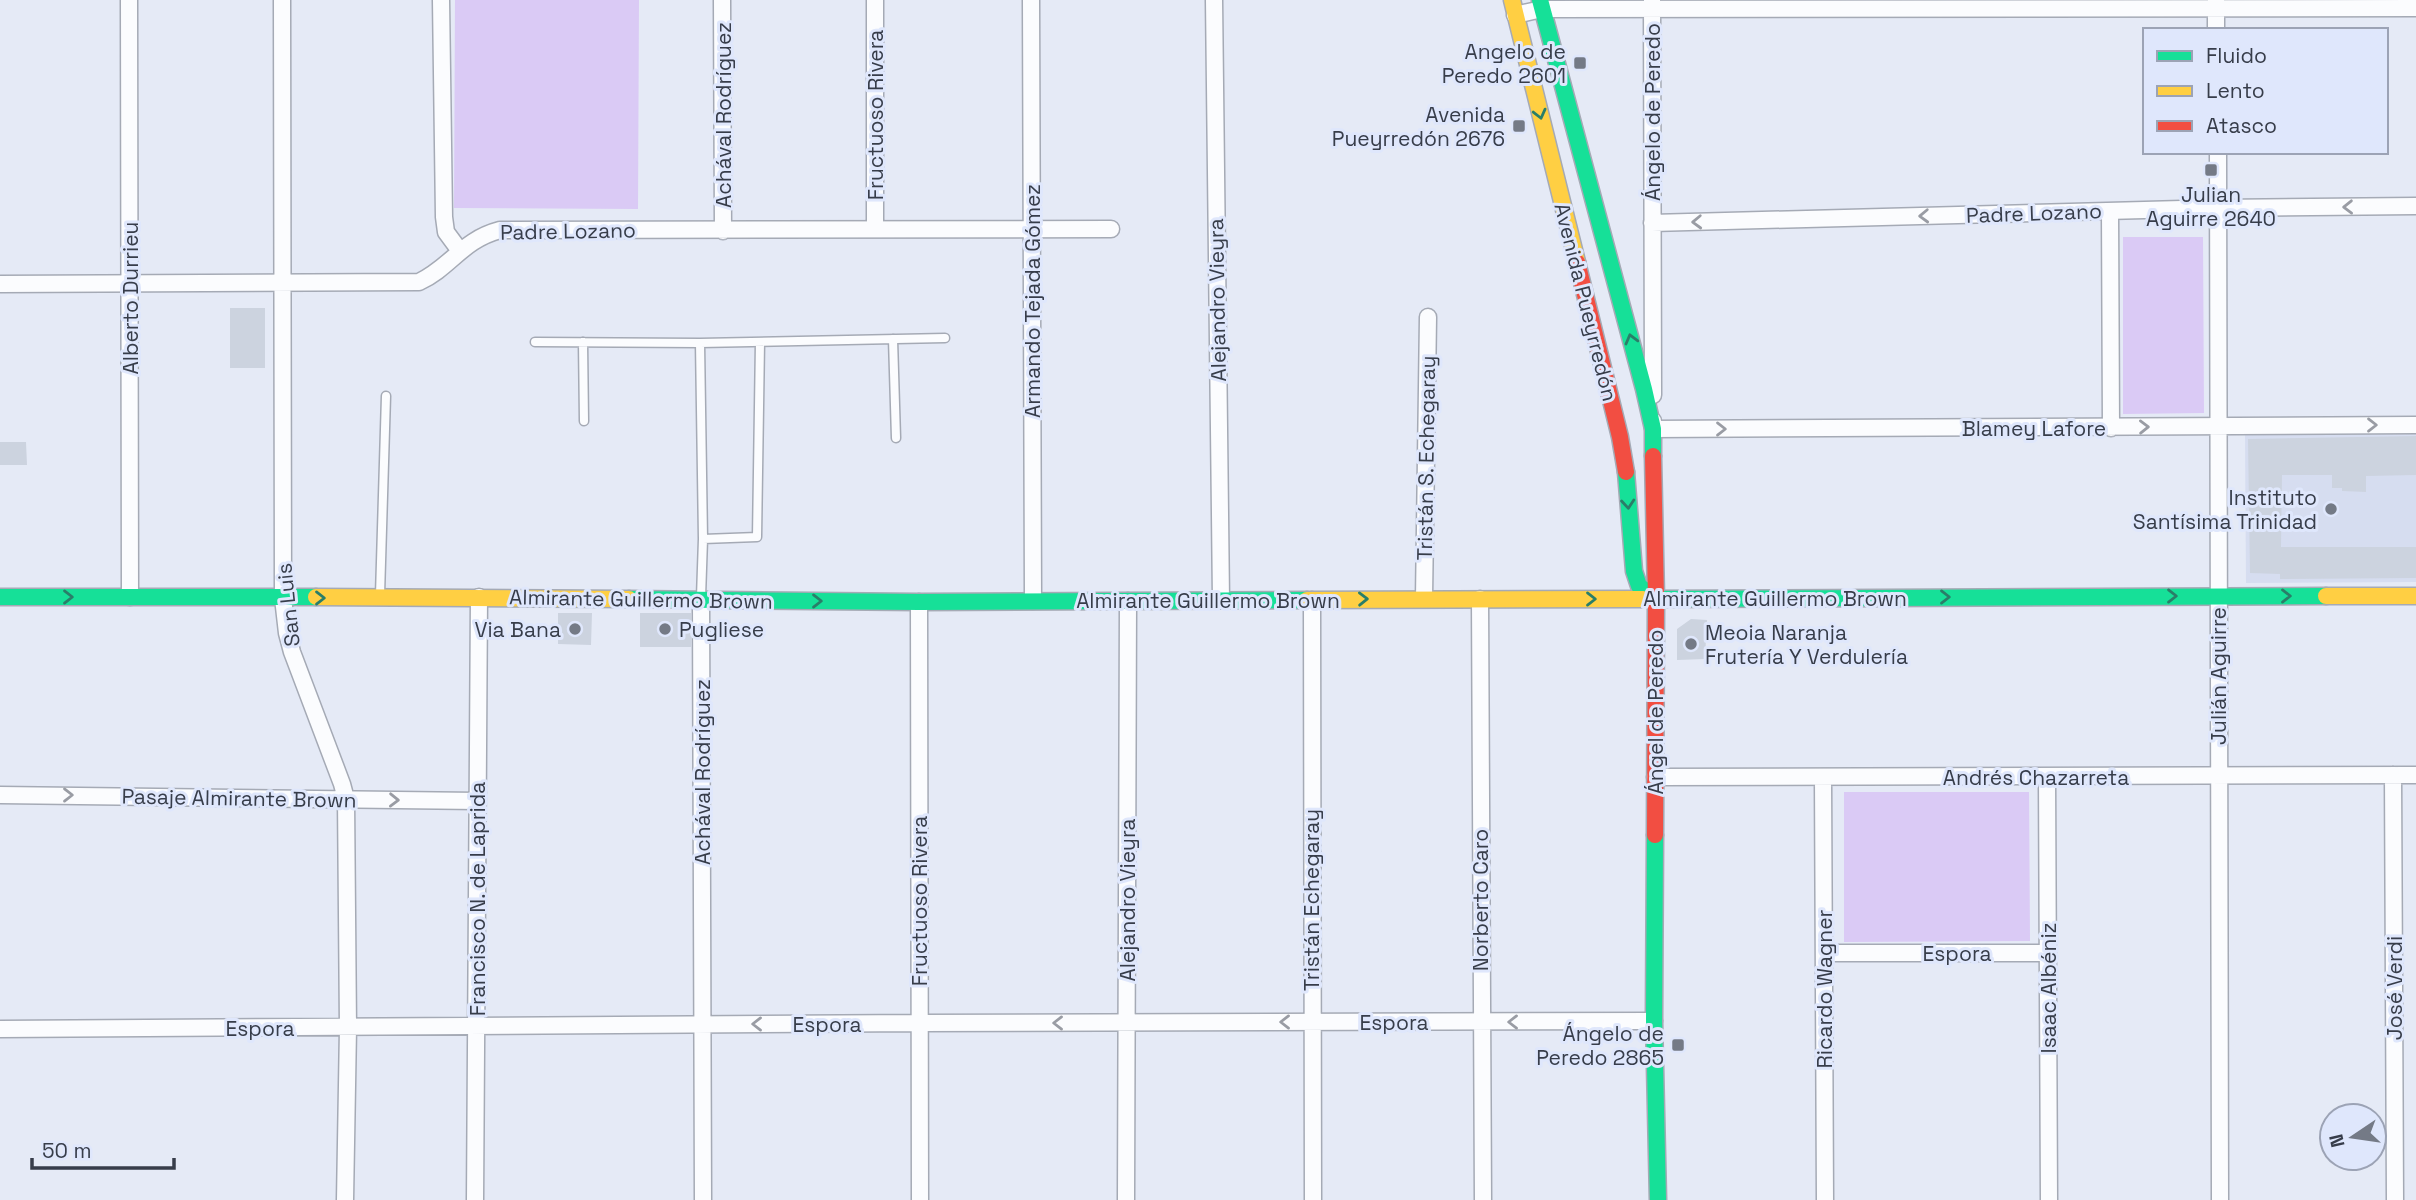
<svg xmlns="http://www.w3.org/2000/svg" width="2416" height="1200" font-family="'Space Grotesk',sans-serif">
  <rect width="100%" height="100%" fill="#e5eaf6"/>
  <path fill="#d6ddf0" d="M2416,434V582L2246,583L2245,435Z"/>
  <path fill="#dacaf5" d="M455,0H639L638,209L454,208Z
    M2123,237H2203L2204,413L2123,414Z
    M1844,792H2029L2030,941L1844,942Z"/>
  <path fill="#ccd3df" d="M230,308H265V368H230Z
    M2416,436V475L2366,476V492L2342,491V488H2332V475H2282L2281,547H2416V578L2280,579V574L2250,573L2248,439Z
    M0,442H26L27,465H0Z
    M558,613H592L591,645L558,644Z
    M640,613H691V647H640Z
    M1691,619L1707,620L1705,659L1677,660V629Z"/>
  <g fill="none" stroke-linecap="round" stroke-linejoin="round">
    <defs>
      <path id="lane" d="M893,339L896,438
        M535,342L700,343L945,338
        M583,342L584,421
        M700,343L703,539L701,597
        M703,539L757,537L760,342
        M380,595L386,396"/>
      <path id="street" d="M129,0L130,597
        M282,0L283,598L287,633L292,652L342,784L346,799L348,1028L345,1200
        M441,0L444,217L446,232L460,251
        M722,0L723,231
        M1031,0L1033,601
        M1214,0L1221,600
        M1652,0L1653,395
        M2216,1V30
        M1515,15L1542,9L2416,8
        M2218,152L2220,1200
        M2110,211L2111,428
        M1652,223L2219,208L2416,206
        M875,229V0
        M0,284L419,282C451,267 462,240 500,230L1111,229
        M1653,421V429L2416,425
        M1424,598L1428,317
        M1480,599L1483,1200
        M701,600L703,1200
        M1312,600L1313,1200
        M919,602L920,1200
        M2393,775L2395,1200
        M1655,777L2416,775
        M2047,777L2049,1200
        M1823,778L1825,1200
        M0,795L478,801
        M1824,953H2048
        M0,1029L919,1023L1654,1021
        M475,1200L479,597
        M1126,1200L1128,601"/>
      <path id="fast" d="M1540,0L1644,389L1653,429V456
        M1626,472L1634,571L1639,586L1656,598
        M0,597H316
        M629,599L919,602L1307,600
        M1643,599L2326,596
        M1655,835L1654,1021L1658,1200"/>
      <path id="slow" d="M1512,0L1577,262
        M2326,596H2416
        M316,597L629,599
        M1307,600L1643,599"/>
      <path id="jam" d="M1577,262L1620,437L1626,472
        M1653,456L1656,598L1655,835"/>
    </defs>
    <use href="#lane" stroke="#a5aab5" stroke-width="11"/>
    <use href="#street" stroke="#a5aab5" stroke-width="19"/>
    <use href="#fast" stroke="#a5aab5" stroke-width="19"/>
    <use href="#slow" stroke="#a5aab5" stroke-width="19"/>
    <use href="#jam" stroke="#a5aab5" stroke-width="19"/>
    <use href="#lane" stroke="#fbfcfe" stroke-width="8"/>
    <use href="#street" stroke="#fbfcfe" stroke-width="16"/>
    <use href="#fast" stroke="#16e098" stroke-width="16"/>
    <use href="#slow" stroke="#ffcf43" stroke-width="16"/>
    <use href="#jam" stroke="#f24e42" stroke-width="16"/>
  </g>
  <defs><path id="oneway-chevron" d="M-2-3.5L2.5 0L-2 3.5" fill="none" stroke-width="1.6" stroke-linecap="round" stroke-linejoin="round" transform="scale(1.75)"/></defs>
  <g stroke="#2a7e69">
    <use href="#oneway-chevron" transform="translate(1540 114) rotate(76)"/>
    <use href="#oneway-chevron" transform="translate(1631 339) rotate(-105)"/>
    <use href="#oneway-chevron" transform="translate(1628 504) rotate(85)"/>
    <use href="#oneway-chevron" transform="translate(2172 596)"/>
    <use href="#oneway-chevron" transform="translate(2286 596)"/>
    <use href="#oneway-chevron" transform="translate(68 597)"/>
    <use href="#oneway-chevron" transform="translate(1945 597)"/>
    <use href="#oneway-chevron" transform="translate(320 598)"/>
    <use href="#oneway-chevron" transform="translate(1363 599) rotate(-1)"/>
    <use href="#oneway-chevron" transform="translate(1591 599)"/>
    <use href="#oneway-chevron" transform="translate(817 601)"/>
  </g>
  <g stroke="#999ca4">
    <use href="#oneway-chevron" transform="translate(2348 207) rotate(179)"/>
    <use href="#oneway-chevron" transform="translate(1924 216) rotate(178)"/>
    <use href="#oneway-chevron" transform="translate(1697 222) rotate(178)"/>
    <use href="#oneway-chevron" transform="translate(2372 425)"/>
    <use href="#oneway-chevron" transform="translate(2144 427) rotate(-1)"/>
    <use href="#oneway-chevron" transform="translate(1721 429)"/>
    <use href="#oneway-chevron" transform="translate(68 795)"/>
    <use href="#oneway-chevron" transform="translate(394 800) rotate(1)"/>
    <use href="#oneway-chevron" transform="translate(1285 1022) rotate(180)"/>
    <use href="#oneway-chevron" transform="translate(1513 1022) rotate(180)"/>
    <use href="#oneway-chevron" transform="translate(1058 1023) rotate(180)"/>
    <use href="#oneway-chevron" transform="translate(757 1024) rotate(180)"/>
  </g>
  <g fill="#747a86" stroke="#dfe7fc" stroke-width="2.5">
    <rect x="1573" y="56" width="14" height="14" rx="3.5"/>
    <rect x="1512" y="119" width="14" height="14" rx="3.5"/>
    <rect x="2204" y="163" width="14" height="14" rx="3.5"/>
    <circle cx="2331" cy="509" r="7"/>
    <circle cx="575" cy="629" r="7"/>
    <circle cx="665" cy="629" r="7"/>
    <circle cx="1691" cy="644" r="7"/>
    <rect x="1671" y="1038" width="14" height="14" rx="3.5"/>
  </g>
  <g text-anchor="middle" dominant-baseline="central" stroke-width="6" stroke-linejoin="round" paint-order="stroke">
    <g font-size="21" fill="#373d4a" stroke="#dfe7fc" text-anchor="end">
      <text x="1566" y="51">Angelo de<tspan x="1566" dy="24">Peredo 2601</tspan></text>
      <text x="1505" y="114">Avenida<tspan x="1505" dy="24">Pueyrredón 2676</tspan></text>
      <text x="2211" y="194" text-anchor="middle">Julian<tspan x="2211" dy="24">Aguirre 2640</tspan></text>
      <text x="2317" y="497">Instituto<tspan x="2317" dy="24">Santísima Trinidad</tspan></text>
      <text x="561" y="629">Via Bana</text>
      <text x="679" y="629" text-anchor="start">Pugliese</text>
      <text x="1705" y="632" text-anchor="start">Meoia Naranja<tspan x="1705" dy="24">Frutería Y Verdulería</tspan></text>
      <text x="1664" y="1033">Ángelo de<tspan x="1664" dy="24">Peredo 2865</tspan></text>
    </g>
    <g font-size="21" fill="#373d4a" stroke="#dfe7fc">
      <text transform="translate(1652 112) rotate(-90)">Ángelo de Peredo</text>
      <text transform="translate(723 115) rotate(-90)">Achával Rodríguez</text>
      <text transform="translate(875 115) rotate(-90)">Fructuoso Rivera</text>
      <text transform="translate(2034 213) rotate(-2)">Padre Lozano</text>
      <text transform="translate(568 231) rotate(-1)">Padre Lozano</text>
      <text transform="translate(130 298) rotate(-90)">Alberto Durrieu</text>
      <text transform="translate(1217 300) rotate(-91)">Alejandro Vieyra</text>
      <text transform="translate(1032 301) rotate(-90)">Armando Tejada Gómez</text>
      <text transform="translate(1586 302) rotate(76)">Avenida Pueyrredón</text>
      <text x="2034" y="428">Blamey Lafore</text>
      <text transform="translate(1426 458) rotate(-89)">Tristán S. Echegaray</text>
      <text x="1775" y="598">Almirante Guillermo Brown</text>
      <text transform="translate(641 599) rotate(1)">Almirante Guillermo Brown</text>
      <text x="1208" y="600">Almirante Guillermo Brown</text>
      <text transform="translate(288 605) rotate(-96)">San Luis</text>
      <text transform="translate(2218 676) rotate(-90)">Julián Aguirre</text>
      <text transform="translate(1655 712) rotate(-90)">Ángel de Peredo</text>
      <text transform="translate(702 772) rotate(-90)">Achával Rodríguez</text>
      <text x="2036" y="777">Andrés Chazarreta</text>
      <text transform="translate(239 798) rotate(1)">Pasaje Almirante Brown</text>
      <text transform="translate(477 899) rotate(-90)">Francisco N. de Laprida</text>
      <text transform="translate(1127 900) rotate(-90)">Alejandro Vieyra</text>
      <text transform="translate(1311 900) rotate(-90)">Tristán Echegaray</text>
      <text transform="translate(1480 900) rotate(-90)">Norberto Caro</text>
      <text transform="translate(919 901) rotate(-90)">Fructuoso Rivera</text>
      <text x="1957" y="953">Espora</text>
      <text transform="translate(2048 988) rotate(-90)">Isaac Albéniz</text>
      <text transform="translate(2394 988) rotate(-90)">José Verdi</text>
      <text transform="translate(1824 989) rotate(-90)">Ricardo Wagner</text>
      <text x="1394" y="1022">Espora</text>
      <text x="827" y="1024">Espora</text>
      <text x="260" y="1028">Espora</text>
    </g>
  </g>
  <rect x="2143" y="28" width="245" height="126" fill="#dfe7fc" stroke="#9ca3b5" stroke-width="2"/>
  <rect x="2157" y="51" width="35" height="10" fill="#16e098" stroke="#9ca3b5" stroke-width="2"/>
  <text x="2206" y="63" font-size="21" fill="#373d4a">Fluido</text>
  <rect x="2157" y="86" width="35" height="10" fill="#ffcf43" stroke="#9ca3b5" stroke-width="2"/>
  <text x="2206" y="98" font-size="21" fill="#373d4a">Lento</text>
  <rect x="2157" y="121" width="35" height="10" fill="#f24e42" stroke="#9ca3b5" stroke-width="2"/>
  <text x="2206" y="133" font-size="21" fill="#373d4a">Atasco</text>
  <g transform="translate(2353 1137) rotate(257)"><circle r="33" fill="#dfe7fc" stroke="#9ca3b5" stroke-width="2"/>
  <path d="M0-5L12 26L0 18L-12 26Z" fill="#747a86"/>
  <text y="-10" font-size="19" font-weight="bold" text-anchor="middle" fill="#373d4a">N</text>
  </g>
  <path d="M32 1158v10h142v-10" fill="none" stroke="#373d4a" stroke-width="3.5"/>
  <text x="42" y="1158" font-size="21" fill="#373d4a" stroke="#dfe7fc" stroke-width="5" paint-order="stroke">50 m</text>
</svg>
